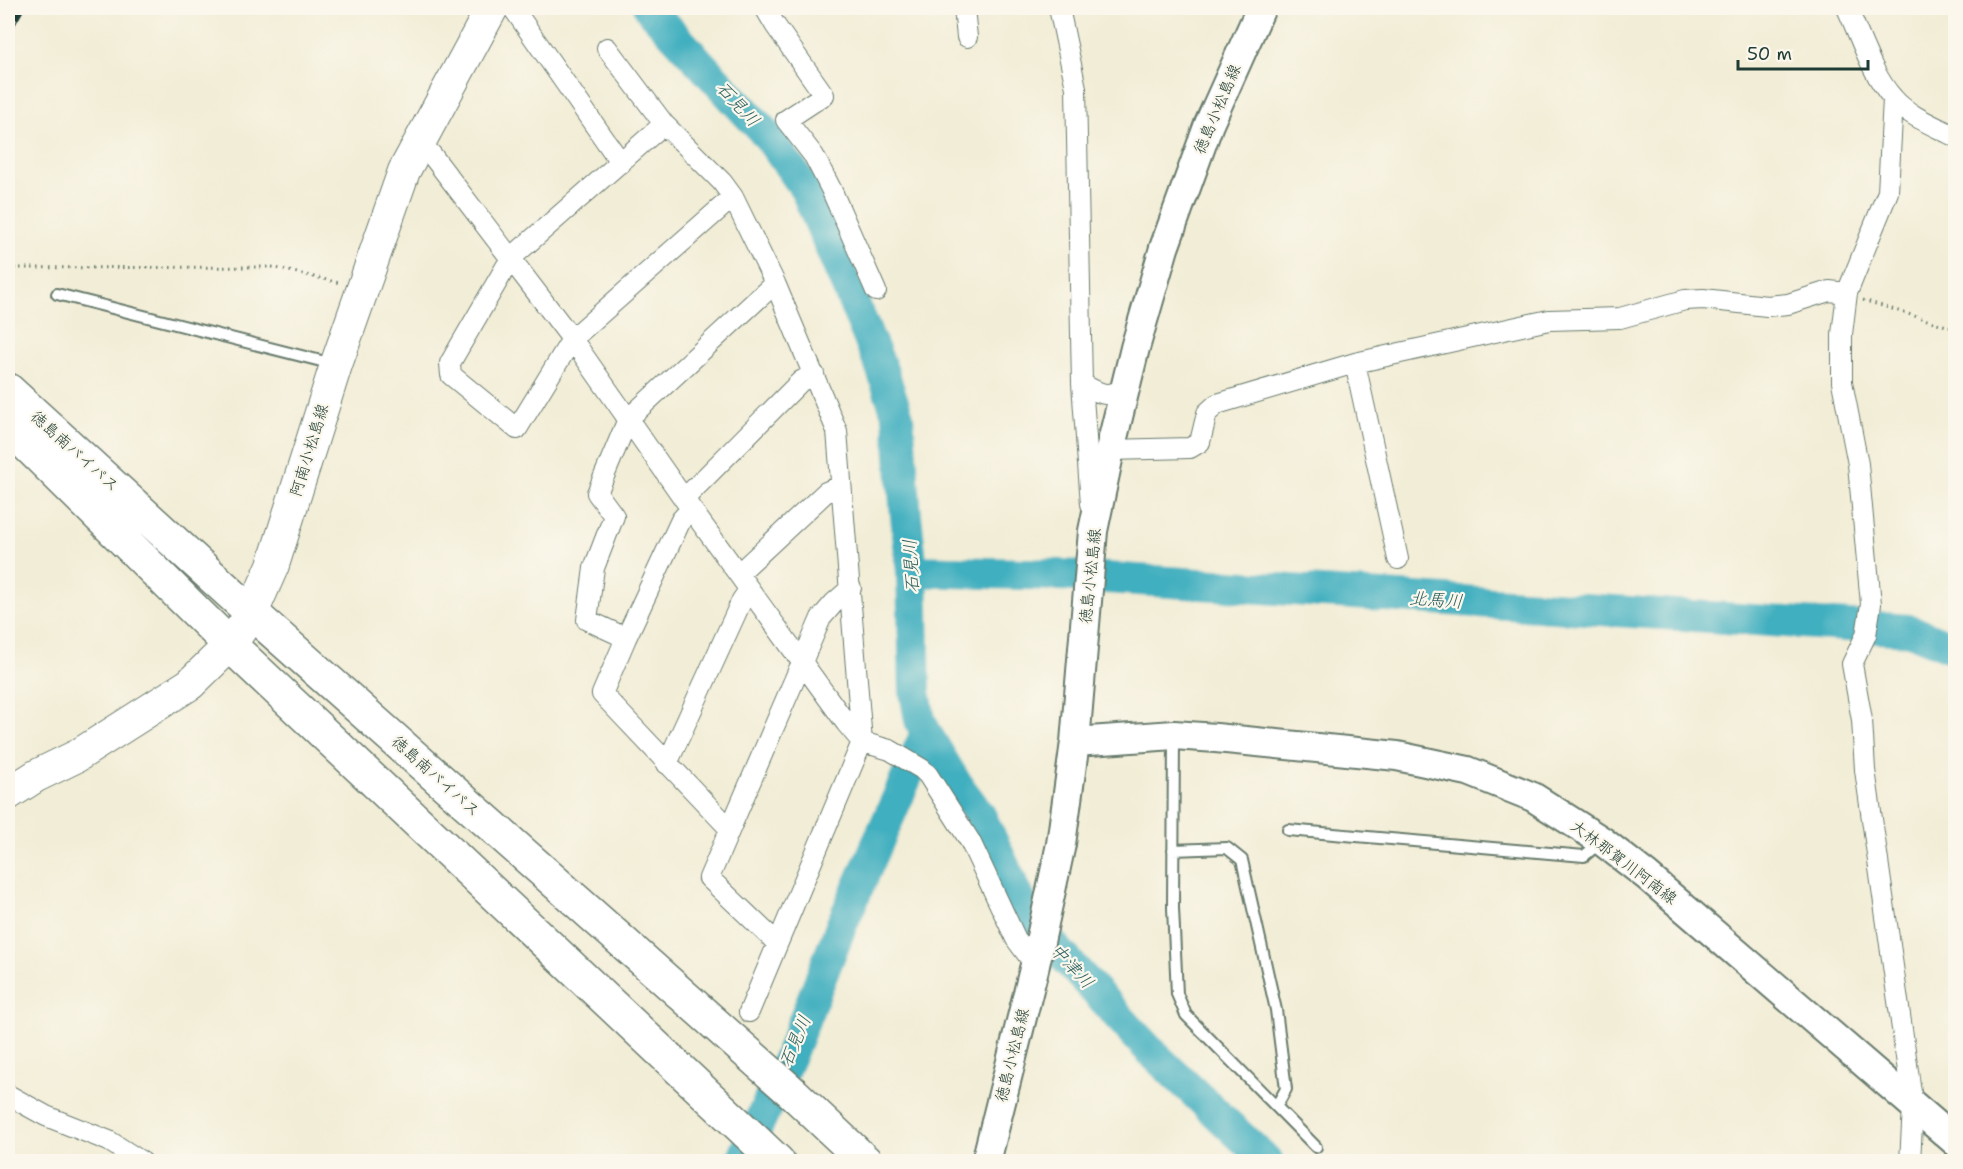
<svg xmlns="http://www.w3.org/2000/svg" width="1963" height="1169" font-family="'Shantell Sans','Klee One',sans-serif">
  <rect width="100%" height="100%" fill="#fbf7ec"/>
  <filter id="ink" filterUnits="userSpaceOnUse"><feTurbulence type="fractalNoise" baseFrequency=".0167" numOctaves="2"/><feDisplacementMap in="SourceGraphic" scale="12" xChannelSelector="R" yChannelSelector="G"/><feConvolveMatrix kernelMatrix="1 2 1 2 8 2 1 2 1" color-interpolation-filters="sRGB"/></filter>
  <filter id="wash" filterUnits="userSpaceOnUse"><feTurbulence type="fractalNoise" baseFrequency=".008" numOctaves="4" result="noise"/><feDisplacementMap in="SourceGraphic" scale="24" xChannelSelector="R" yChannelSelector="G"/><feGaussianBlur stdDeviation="1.35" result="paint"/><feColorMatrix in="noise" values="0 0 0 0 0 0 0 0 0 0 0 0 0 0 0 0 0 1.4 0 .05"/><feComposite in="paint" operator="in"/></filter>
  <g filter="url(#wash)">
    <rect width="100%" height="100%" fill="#f2edd6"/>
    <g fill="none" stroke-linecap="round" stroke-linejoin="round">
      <path stroke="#41afbf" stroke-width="32" d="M649,8L767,135L805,188L881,367L898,417L906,516L912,571L915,692L920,720L926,733L956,783L980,815L1029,919L1151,1052L1268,1162
        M912,571L1060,575L1910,630L1956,649
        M741,1162L792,1051L842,924L926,733"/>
    </g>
  </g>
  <g filter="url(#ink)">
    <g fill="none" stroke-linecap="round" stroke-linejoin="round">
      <defs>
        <path id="lane" d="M57,294L333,364
          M1174,736L1173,908L1177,994L1186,1015L1316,1147
          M1288,830L1584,856L1602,841
          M1173,850L1227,848L1242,860L1276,1010L1286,1089L1277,1105"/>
        <path id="street" d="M513,8L621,163
          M765,8L775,25L824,95L786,120L814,156L831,189L876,291
          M964,8L967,37
          M1059,8L1076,88L1082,384L1091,504
          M1847,8C1860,36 1872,75 1893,98C1908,116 1935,126 1956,137
          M607,48L664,124
          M1893,99L1888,192L1847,293L1842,334V382L1858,464L1871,604L1866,635L1852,664L1862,720L1865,770L1913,1106L1910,1162
          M417,145L431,154L572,339L684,499L846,723L862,742L890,750L922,769L928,775L970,841L1016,939L1035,965
          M733,197L572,339L517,429L451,375L450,363L511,258L664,124L722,182L733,197L775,283L837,431L862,742L749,1012
          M1355,363L1398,559
          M1082,384C1102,394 1104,398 1125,389
          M1110,450L1190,448L1200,442L1207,413L1217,404L1355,363L1549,320L1620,318L1685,300L1703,299L1767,306L1788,304L1829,291L1847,293
          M684,499L801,381L814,374
          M691,509L681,520L626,638L587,620L594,568L614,516L597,493L628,419L775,283
          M739,573L826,492L841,486
          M626,638L602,694L730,829L821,618L834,603L851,588
          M667,764L742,600L749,590
          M730,829L709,878L777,943
          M8,1095L46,1116L109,1141L142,1162"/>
        <path id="secondary" d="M1075,742L1174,735L1216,738L1397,756L1468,771L1533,797L1602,841L1647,876L1956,1142
          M986,1162L1035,965L1061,844L1075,742L1093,531L1110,450L1135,348L1164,248L1209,124L1261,8"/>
        <path id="primary" d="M8,794L36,776L77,756L190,684L230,645L252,613L273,565L336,365L404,171L492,8"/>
        <path id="highway" d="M8,390L252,613L794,1094L866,1162
          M8,426L230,645L778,1162"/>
      </defs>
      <use href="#lane" stroke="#697b6d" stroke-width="14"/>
      <use href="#street" stroke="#697b6d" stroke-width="22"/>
      <use href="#secondary" stroke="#697b6d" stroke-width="32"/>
      <use href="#primary" stroke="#697b6d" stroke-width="34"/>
      <use href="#highway" stroke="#697b6d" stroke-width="36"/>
      <path stroke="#697b6d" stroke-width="3" stroke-dasharray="1.5 4.5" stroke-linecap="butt" d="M8,268L272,267L340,283
        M1863,300L1956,329"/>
      <use href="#lane" stroke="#fff" stroke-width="10"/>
      <use href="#street" stroke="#fff" stroke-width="20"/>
      <use href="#secondary" stroke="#fff" stroke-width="28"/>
      <use href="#primary" stroke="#fff" stroke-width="32"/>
      <use href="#highway" stroke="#fff" stroke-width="33"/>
      <defs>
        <path id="rail" d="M8,31L21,8"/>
      </defs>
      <use href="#rail" stroke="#1f3d34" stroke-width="7"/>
      <use href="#rail" stroke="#fbf7ec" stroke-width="4.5" stroke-dasharray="14" stroke-linecap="butt"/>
    </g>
  </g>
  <g text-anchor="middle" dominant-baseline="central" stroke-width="4.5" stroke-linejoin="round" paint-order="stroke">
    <g font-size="16" fill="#1f3d34" stroke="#fbf7ec">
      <text transform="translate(1217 109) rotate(-67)">徳島小松島線</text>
      <text transform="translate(309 450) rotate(-73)">阿南小松島線</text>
      <text transform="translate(75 451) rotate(42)">徳島南バイパス</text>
      <text transform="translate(1090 576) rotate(-84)">徳島小松島線</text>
      <text transform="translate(436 776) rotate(42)">徳島南バイパス</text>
      <text transform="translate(1624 862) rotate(37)">大林那賀川阿南線</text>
      <text transform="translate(1012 1055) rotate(-76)">徳島小松島線</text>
    </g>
    <g font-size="18" font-style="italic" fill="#295f5e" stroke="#fbf7ec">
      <text transform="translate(738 104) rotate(47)">石見川</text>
      <text transform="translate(911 566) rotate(-93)">石見川</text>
      <text transform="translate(1436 600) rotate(4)">北馬川</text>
      <text transform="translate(1072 966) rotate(47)">中津川</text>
      <text transform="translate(795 1041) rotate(-67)">石見川</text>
    </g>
  </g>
  <rect width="1963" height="1169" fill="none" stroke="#fbf7ec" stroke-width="30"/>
  <path d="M1738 60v9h130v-9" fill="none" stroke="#1f3d34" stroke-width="3"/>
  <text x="1747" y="60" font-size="18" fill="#1f3d34" stroke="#fbf7ec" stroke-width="4.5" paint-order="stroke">50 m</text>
</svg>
